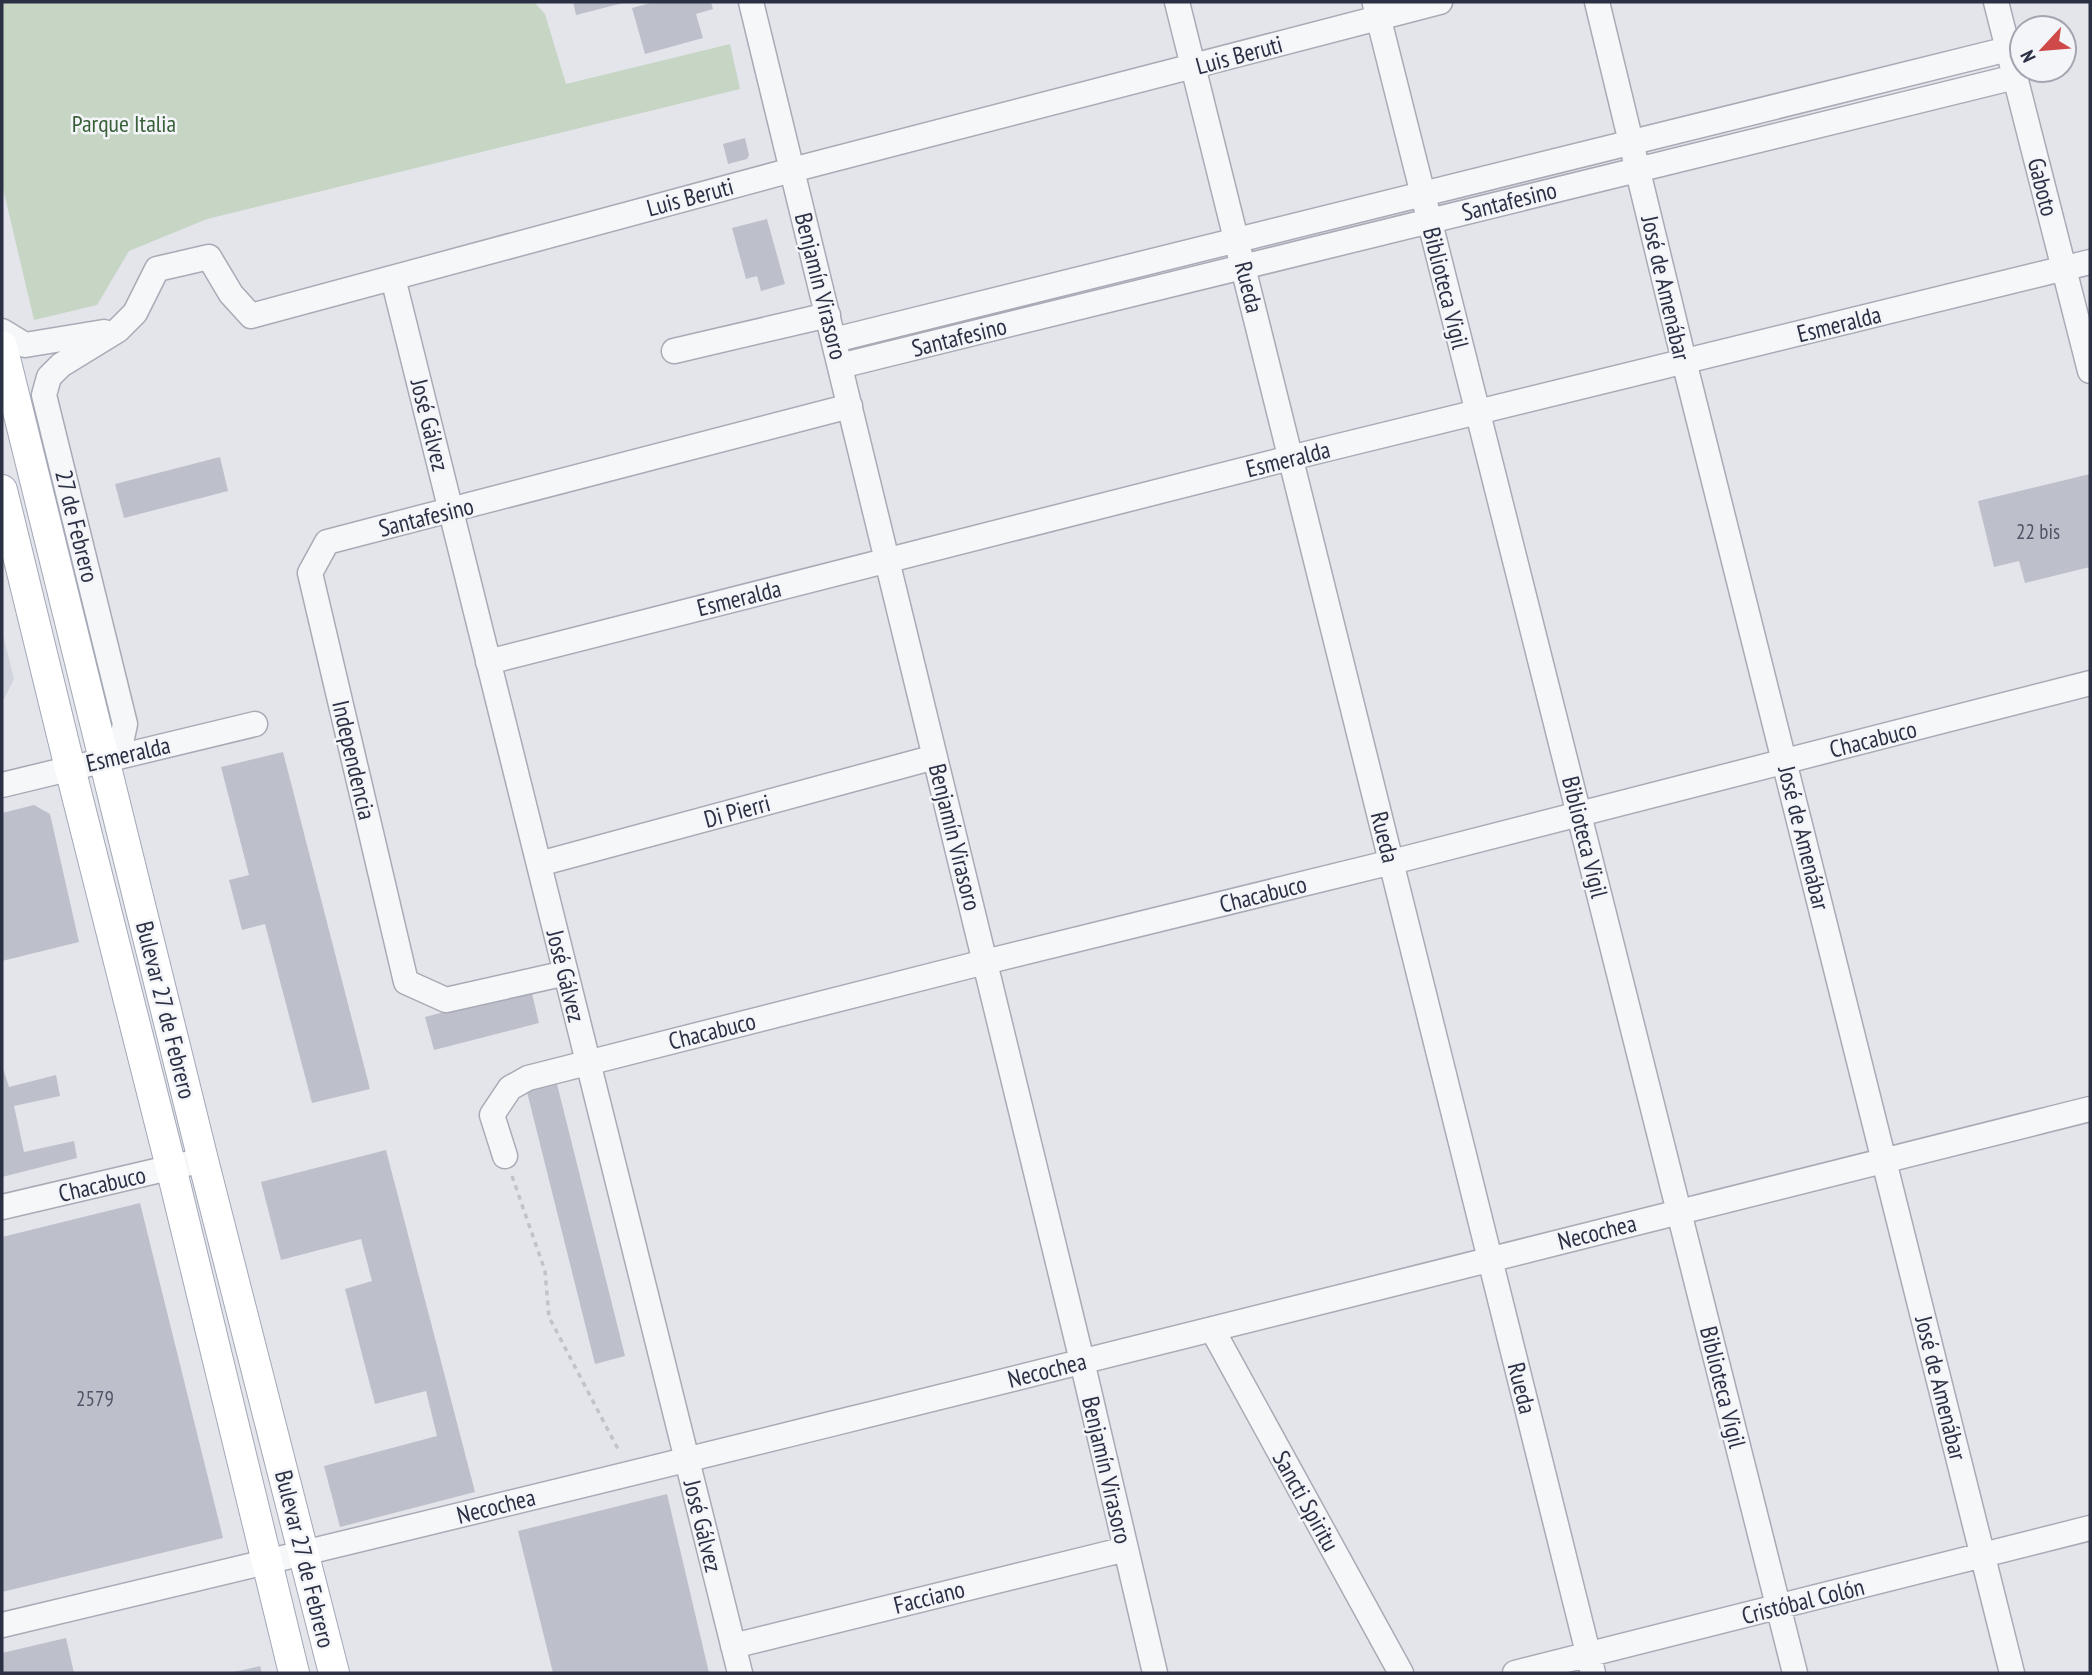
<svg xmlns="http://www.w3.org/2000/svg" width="2092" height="1675" font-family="'PT Sans Narrow',sans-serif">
  <rect width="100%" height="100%" fill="#e3e5eb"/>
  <path fill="#d1d4dd" d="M2,631L14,679L2,703Z"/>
  <path fill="#c6d5c4" d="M2,2H534L545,14L566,84L730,44L740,89L207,219L129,251L97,305L34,320L2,184Z"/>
  <path fill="#bdc0cb" d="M573,2H623V3L576,15Z
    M654,2H711L713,9L696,14L703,38L645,54L632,8Z
    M745,138L749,155L747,159L728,164L723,144Z
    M767,219L785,284L761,291L757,276L746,279L732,228Z
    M220,457L228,491L124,518L115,484Z
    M2090,474V567L2025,583L2019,561L1994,567L1978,501Z
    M283,752L370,1089L312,1103L265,924L242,930L229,880L249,875L221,767Z
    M34,805L50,814L79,942L2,961V813Z
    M531,989L539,1023L434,1050L425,1017Z
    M2,1065L9,1087L56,1075L60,1096L14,1106L24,1152L74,1141L77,1158L2,1177Z
    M556,1080L625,1356L595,1364L526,1088Z
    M386,1150L475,1492L340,1527L324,1466L437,1436L426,1391L375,1404L345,1289L372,1281L361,1239L281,1260L261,1182Z
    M140,1203L223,1538L2,1592V1237Z
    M667,1494L709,1673H553L518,1531Z
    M66,1638L74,1673H2V1653Z
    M260,1666L262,1673H234V1672Z"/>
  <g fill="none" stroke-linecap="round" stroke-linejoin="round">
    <defs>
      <path id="minor" d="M751,2L1082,1361L1155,1673
        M1177,2L1593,1673
        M1597,2L1684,361L2012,1673
        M1996,2L2090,371
        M1375,4L1795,1673
        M393,278L740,1673
        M2,331L25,345L104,332
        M834,340L2008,49
        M674,351L828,315
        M840,366L2015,77
        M488,662L1290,458L2090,262
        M118,757L125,724L44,395L49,377L61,365L118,330L135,313L157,269L209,257L231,294L251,316L792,170L1440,2
        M2,785L255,724
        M539,864L935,757
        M566,973L446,1000L406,982L310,573L327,542L850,406
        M505,1156L492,1115L510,1088L528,1078L985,962L1392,862L2090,683
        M2,1207L203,1160
        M1212,1329L1401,1673
        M2,1625C700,1460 1395,1283 2090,1109
        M733,1646L1126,1549
        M1515,1673L2090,1528"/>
      <path id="major" d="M2,346L203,1160L334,1673
        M2,490L70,768L171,1167L294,1673"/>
    </defs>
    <use href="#minor" stroke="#a8abb6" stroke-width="27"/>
    <use href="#major" stroke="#a2a8b7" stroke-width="32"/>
    <path stroke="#c1c3ca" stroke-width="3.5" stroke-dasharray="5 5" stroke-linecap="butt" d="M512,1176L545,1271L549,1317L620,1453"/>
    <use href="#minor" stroke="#f6f7f9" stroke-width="24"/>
    <use href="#major" stroke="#fff" stroke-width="30"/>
  </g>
  <g text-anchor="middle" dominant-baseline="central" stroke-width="5" stroke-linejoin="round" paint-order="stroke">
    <g font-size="21" fill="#505466">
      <text x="2038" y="531">22 bis</text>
      <text x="95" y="1398">2579</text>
    </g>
    <g font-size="24" fill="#2b3044" stroke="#f3f5f8">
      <text transform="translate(1239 55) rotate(-15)">Luis Beruti</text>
      <text transform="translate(2043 187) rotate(76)">Gaboto</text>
      <text transform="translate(690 197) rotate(-15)">Luis Beruti</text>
      <text transform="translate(1509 201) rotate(-14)">Santafesino</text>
      <text transform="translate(821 286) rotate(76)">Benjamín Virasoro</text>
      <text transform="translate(1249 287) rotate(76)">Rueda</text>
      <text transform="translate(1446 288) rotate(76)">Biblioteca Vigil</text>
      <text transform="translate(1666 288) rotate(77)">José de Amenábar</text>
      <text transform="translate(1839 324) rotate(-14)">Esmeralda</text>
      <text transform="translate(959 337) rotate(-14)">Santafesino</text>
      <text transform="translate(430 425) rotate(76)">José Gálvez</text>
      <text transform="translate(1288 459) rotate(-14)">Esmeralda</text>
      <text transform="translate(426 517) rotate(-14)">Santafesino</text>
      <text transform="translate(77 526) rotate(76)">27 de Febrero</text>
      <text transform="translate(739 598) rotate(-14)">Esmeralda</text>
      <text transform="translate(1873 739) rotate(-14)">Chacabuco</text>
      <text transform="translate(128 754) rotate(-13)">Esmeralda</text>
      <text transform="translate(354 760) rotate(77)">Independencia</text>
      <text transform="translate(737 811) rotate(-15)">Di Pierri</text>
      <text transform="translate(955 837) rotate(76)">Benjamín Virasoro</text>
      <text transform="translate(1385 837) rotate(76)">Rueda</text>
      <text transform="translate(1585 837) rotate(76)">Biblioteca Vigil</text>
      <text transform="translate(1804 838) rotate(76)">José de Amenábar</text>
      <text transform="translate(1263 894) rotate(-14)">Chacabuco</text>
      <text transform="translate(566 976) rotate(76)">José Gálvez</text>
      <text transform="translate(166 1010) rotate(76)">Bulevar 27 de Febrero</text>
      <text transform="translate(712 1031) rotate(-14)">Chacabuco</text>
      <text transform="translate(102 1184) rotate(-13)">Chacabuco</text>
      <text transform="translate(1597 1232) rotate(-14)">Necochea</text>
      <text transform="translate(1047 1370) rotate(-14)">Necochea</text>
      <text transform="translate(1723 1387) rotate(76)">Biblioteca Vigil</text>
      <text transform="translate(1522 1388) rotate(76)">Rueda</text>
      <text transform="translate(1941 1388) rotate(76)">José de Amenábar</text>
      <text transform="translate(1107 1470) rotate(77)">Benjamín Virasoro</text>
      <text transform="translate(1306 1501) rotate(61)">Sancti Spiritu</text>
      <text transform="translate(496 1506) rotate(-14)">Necochea</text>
      <text transform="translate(703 1526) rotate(76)">José Gálvez</text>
      <text transform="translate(305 1559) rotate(76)">Bulevar 27 de Febrero</text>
      <text transform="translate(929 1597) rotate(-14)">Facciano</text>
      <text transform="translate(1803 1601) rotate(-14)">Cristóbal Colón</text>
    </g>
    <g font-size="24" fill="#396038" stroke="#f3f5f8">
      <text x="124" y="123">Parque Italia</text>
    </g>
  </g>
  <rect width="2092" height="1675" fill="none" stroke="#2b3044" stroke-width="7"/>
  <g transform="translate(2043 49) rotate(244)"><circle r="33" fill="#f3f5f8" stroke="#a3a6b0" stroke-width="2"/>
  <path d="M0-5L12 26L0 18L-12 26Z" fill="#d04949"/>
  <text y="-10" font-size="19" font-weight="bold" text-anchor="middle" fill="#2b3044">N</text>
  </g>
</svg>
